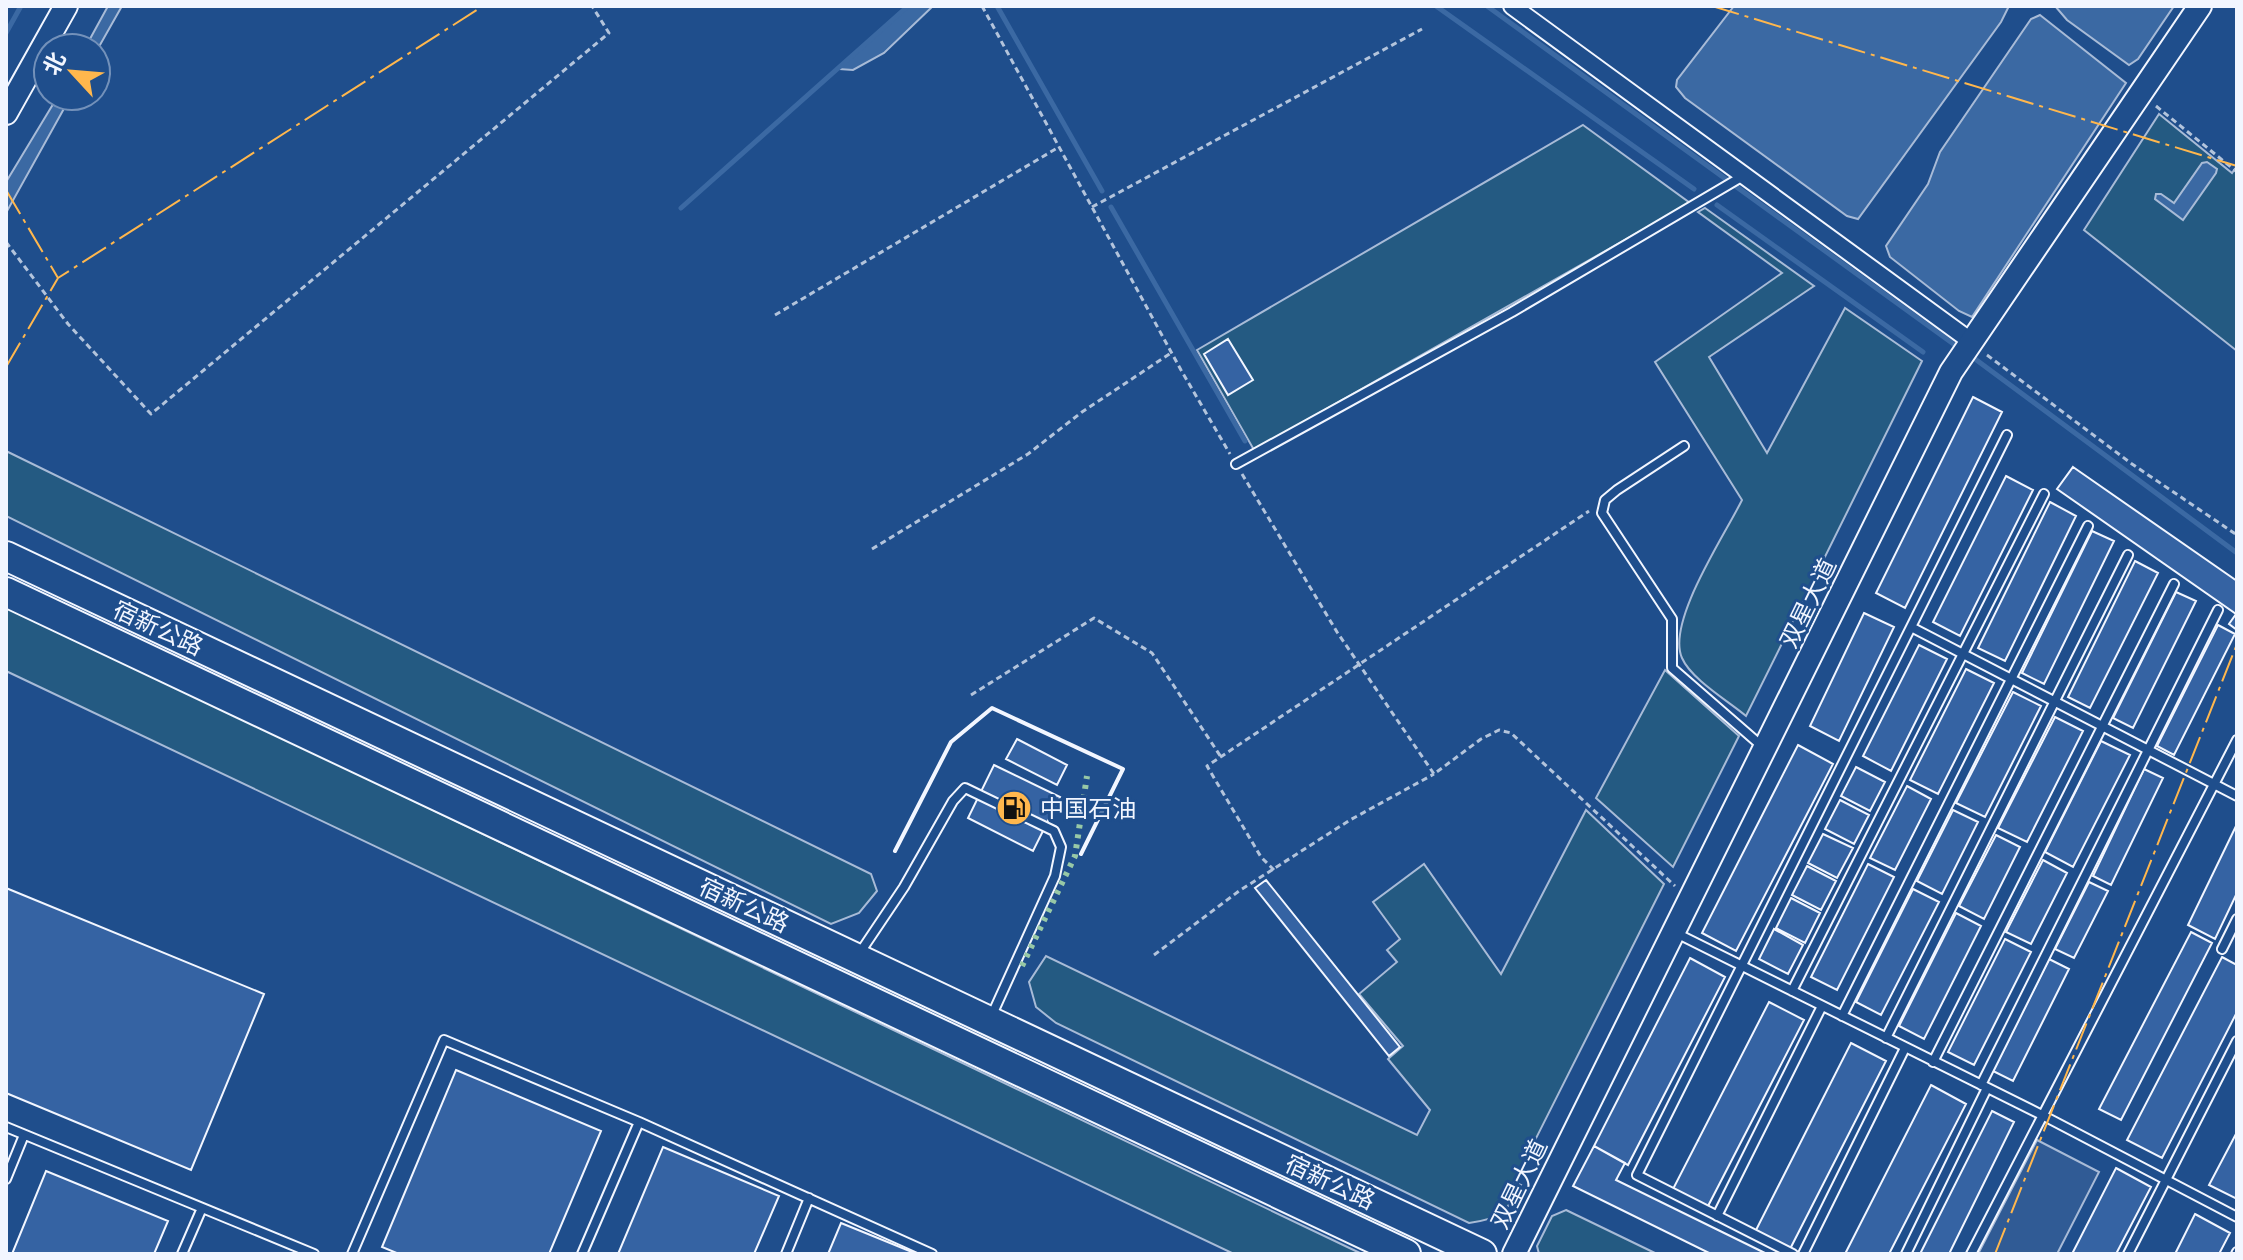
<svg xmlns="http://www.w3.org/2000/svg" width="2243" height="1260" font-family="'Crimson Pro','Noto Sans SC',serif">
  <rect width="100%" height="100%" fill="#1f4e8c"/>
  <path fill="#245a82" stroke="#a8bbd7" stroke-width="2" d="M2159,114L2232,173L2237,166V351L2084,230Z
    M1583,125L1690,203L1254,450L1197,350Z
    M1705,208L1814,286L1709,357L1767,453L1845,308L1922,361L1746,716C1728,701 1691,679 1682,658C1666,622 1725,535 1742,500L1655,362L1782,273L1698,212Z
    M6,451L871,874L877,891L859,913L831,924L6,516Z
    M6,606L1362,1254H1234L6,671Z
    M1665,670L1739,736L1673,867L1596,798Z
    M1586,810L1664,884L1514,1182L1521,1185C1507,1213 1499,1219 1469,1223L1056,1023L1036,1007L1029,982L1046,956L1417,1135L1430,1110L1388,1059L1403,1046L1359,994L1397,962L1387,950L1400,939L1373,902L1424,864L1501,974Z
    M1566,1210L1657,1254H1539L1537,1246L1552,1216Z"/>
  <path fill="#305b95" stroke="#a8bbd7" stroke-width="2" d="M2037,1140L2099,1172L2057,1254H1978Z"/>
  <path fill="#3b69a3" stroke="#a8bbd7" stroke-width="2" d="M108,6H122L96,52V48H85Z
    M908,6H933L884,53L853,70L838,69Z
    M1734,6H2009L2001,22L1858,219L1847,216L1685,98L1676,87L1677,80Z
    M2055,6H2174L2138,59L2129,65L2067,20Z
    M2040,15L2126,83L1972,317L1959,311L1890,257L1886,246L1928,184L1940,152L2031,19Z
    M58,96H71L6,213V182Z
    M2207,162L2217,169L2216,173L2183,220L2155,199L2156,194H2161L2174,203L2202,163Z"/>
  <g fill="none" stroke-linecap="round" stroke-linejoin="round">
    <path stroke="#3b69a3" stroke-width="5" d="M997,6L1102,191
      M1436,6L1694,189
      M1487,6L1959,348
      M6,33L21,6
      M1717,205L1923,352
      M1111,207L1245,441
      M681,208L908,6
      M1971,356L2237,553"/>
  </g>
  <path fill="#3563a3" stroke="#f2f6ff" stroke-width="2" d="M1228,339L1253,380L1228,395L1204,354Z
    M1973,397L2002,412L1905,608L1876,593Z
    M2073,467L2237,581V630L2229,624L2236,614L2057,489Z
    M2006,476L2033,490L1960,636L1933,622Z
    M2050,502L2076,516L2005,661L1978,648Z
    M2092,531L2114,541L2044,684L2022,673Z
    M2135,561L2158,573L2090,708L2068,697Z
    M2176,592L2196,601L2133,728L2113,718Z
    M1864,613L1894,627L1839,741L1810,726Z
    M2218,625L2235,634L2174,755L2157,746Z
    M1919,645L1947,659L1891,771L1863,756Z
    M1966,669L1994,683L1938,794L1910,780Z
    M2013,692L2041,706L1985,817L1956,803Z
    M2055,717L2083,731L2027,842L1998,828Z
    M1017,739L1067,765L1057,785L1006,759Z
    M2101,741L2130,755L2073,867L2045,852Z
    M1798,745L1833,764L1736,951L1702,933Z
    M994,765L1060,797L1033,851L968,818Z
    M1856,767L1885,782L1870,811L1841,796Z
    M2144,769L2163,778L2111,885L2093,876Z
    M1907,786L1931,799L1895,870L1870,858Z
    M1840,800L1869,815L1854,844L1825,829Z
    M1953,810L1978,822L1942,894L1917,881Z
    M2237,824V893L2215,939L2188,925Z
    M1823,834L1853,848L1837,878L1808,863Z
    M1996,835L2020,847L1984,919L1959,906Z
    M2043,860L2067,873L2031,944L2006,932Z
    M1868,864L1894,877L1837,990L1811,977Z
    M1807,866L1836,881L1821,910L1792,895Z
    M1266,880L1400,1047L1389,1056L1255,888Z
    M2089,882L2108,891L2074,958L2055,949Z
    M6,888L264,994L191,1170L6,1093Z
    M1913,889L1939,902L1881,1015L1856,1002Z
    M1791,898L1820,913L1805,943L1776,928Z
    M1956,913L1981,926L1924,1039L1899,1026Z
    M1774,929L1803,945L1788,974L1759,959Z
    M2191,932L2212,943L2121,1120L2099,1109Z
    M2005,939L2031,952L1974,1065L1948,1052Z
    M2222,957L2237,965V1012L2162,1158L2127,1140Z
    M1690,958L1725,977L1628,1165L1594,1146Z
    M2049,959L2069,969L2013,1081L1993,1071Z
    M1769,1002L1804,1020L1707,1208L1673,1189Z
    M1851,1043L1886,1061L1790,1249L1756,1230Z
    M456,1070L601,1131L549,1254H399L382,1247Z
    M1931,1085L1966,1104L1889,1254H1845Z
    M1992,1111L2014,1122L1949,1254H1920Z
    M2237,1132V1199L2209,1185Z
    M1594,1146L1625,1163L1616,1180L1767,1254H1711L1573,1186Z
    M663,1147L779,1196L754,1254H618Z
    M2116,1168L2151,1187L2116,1254H2072Z
    M46,1171L168,1221L154,1254H12Z
    M2195,1214L2230,1233L2219,1254H2175Z
    M841,1223L917,1254H828Z"/>
  <g fill="none" stroke-linecap="round" stroke-linejoin="round">
    <defs>
      <path id="lane" d="M1684,446L1617,490L1605,500L1602,513L1672,619V668L1764,748
        M1236,464L1512,312L1743,176
        M1911,627L2237,796
        M1674,932L2042,1115L2237,1217
        M2222,949L2237,919
        M859,954L904,887L953,801L965,788L1054,831L1061,847L1055,876L991,1017
        M1792,991L2044,494
        M1842,1016L2088,526
        M1886,1038L2128,555
        M1933,1062L2174,584
        M1981,1085L2218,610
        M6,1127L314,1254
        M6,1179L24,1135
        M1717,1216L1822,1006
        M182,1254L202,1208
        M352,1254L444,1040L639,1122L932,1254
        M582,1254L639,1122
        M786,1254L809,1198
        M1793,1254L1637,1175L2007,435
        M1803,1254L1905,1048
        M1906,1254L1987,1088
        M1971,1254L2237,740
        M2128,1254L2237,1041
        M2236,1254L2237,1252"/>
      <path id="street" d="M1512,6L1972,342"/>
      <path id="secondary" d="M6,113L66,6
        M1514,1254L1951,372L2200,6"/>
      <path id="highway" d="M6,556L1482,1254
        M6,592L1406,1254"/>
    </defs>
    <use href="#lane" stroke="#f2f6ff" stroke-width="12"/>
    <use href="#street" stroke="#f2f6ff" stroke-width="20"/>
    <use href="#secondary" stroke="#f2f6ff" stroke-width="26"/>
    <use href="#highway" stroke="#f2f6ff" stroke-width="32"/>
    <path stroke="#b3c4dc" stroke-width="3" stroke-dasharray="6 4" stroke-linecap="butt" d="M982,6L1181,370L1230,454
      M2156,106L2237,172
      M1092,207L1422,29
      M6,242L68,324L151,414L609,33L592,6
      M775,315L1059,147
      M1987,355L2132,464L2237,535
      M1242,474L1337,632L1434,774L1481,739L1499,730L1511,733L1675,886
      M872,549L1028,454L1082,412L1171,353
      M971,695L1094,618L1152,653L1221,757
      M1274,870L1261,857L1207,766L1589,511
      M1154,955L1239,891L1350,820L1434,774"/>
    <use href="#lane" stroke="#1f4e8c" stroke-width="8"/>
    <use href="#street" stroke="#1f4e8c" stroke-width="16"/>
    <use href="#secondary" stroke="#1f4e8c" stroke-width="22"/>
    <use href="#highway" stroke="#1f4e8c" stroke-width="28"/>
    <path stroke="#97c8a6" stroke-width="6" stroke-dasharray="4 6" stroke-linecap="butt" d="M1022,966L1075,856L1087,776"/>
    <path stroke="#f2f6ff" stroke-width="4" d="M895,851L951,742L992,708L1123,769L1081,854"/>
    <path stroke="#ffb74d" stroke-width="2" stroke-dasharray="28 6 4 6" stroke-linecap="butt" d="M1712,6L2237,166
      M6,190L58,278
      M6,367L58,278L483,6
      M1995,1254L2237,644"/>
  </g>
  <defs>
    <symbol id="fuel-disc" viewBox="-11 -11 22 22"><circle r="9.5" fill="#ffb74d" stroke="#1f4e8c"/><path d="M-5.5-6h7V0h2V4h1.3V-2.5L3-4.5l.8-.8L6-3V5H2.5V1h-1V6h-7ZM-4.2-4.7v3.2H.2V-4.7Z" fill="#111"/></symbol>
  </defs>
  <g fill-rule="evenodd">
    <use href="#fuel-disc" x="994" y="788" width="40" height="40"/>
  </g>
  <g text-anchor="middle" dominant-baseline="central" stroke-width="6" stroke-linejoin="round" paint-order="stroke">
    <g font-size="24" fill="#f2f6ff" stroke="#1f4e8c">
      <text transform="translate(1808 603) rotate(-64)">双星大道</text>
      <text transform="translate(158 628) rotate(25)">宿新公路</text>
      <text transform="translate(744 905) rotate(25)">宿新公路</text>
      <text transform="translate(1330 1182) rotate(25)">宿新公路</text>
      <text transform="translate(1519 1184) rotate(-64)">双星大道</text>
    </g>
    <g font-size="24" fill="#f2f6ff" stroke="#1f4e8c" text-anchor="start">
      <text x="1040" y="808">中国石油</text>
    </g>
  </g>
  <rect width="2243" height="1260" fill="none" stroke="#f2f6ff" stroke-width="16"/>
  <g transform="translate(72 72) rotate(296)"><circle r="38" fill="#1f4e8c" stroke="#7391ba" stroke-width="2"/>
  <path d="M0-6L14 30L0 20L-14 30Z" fill="#ffb74d"/>
  <text y="-12" font-size="22" font-weight="bold" text-anchor="middle" fill="#f2f6ff">北</text>
  </g>
</svg>
